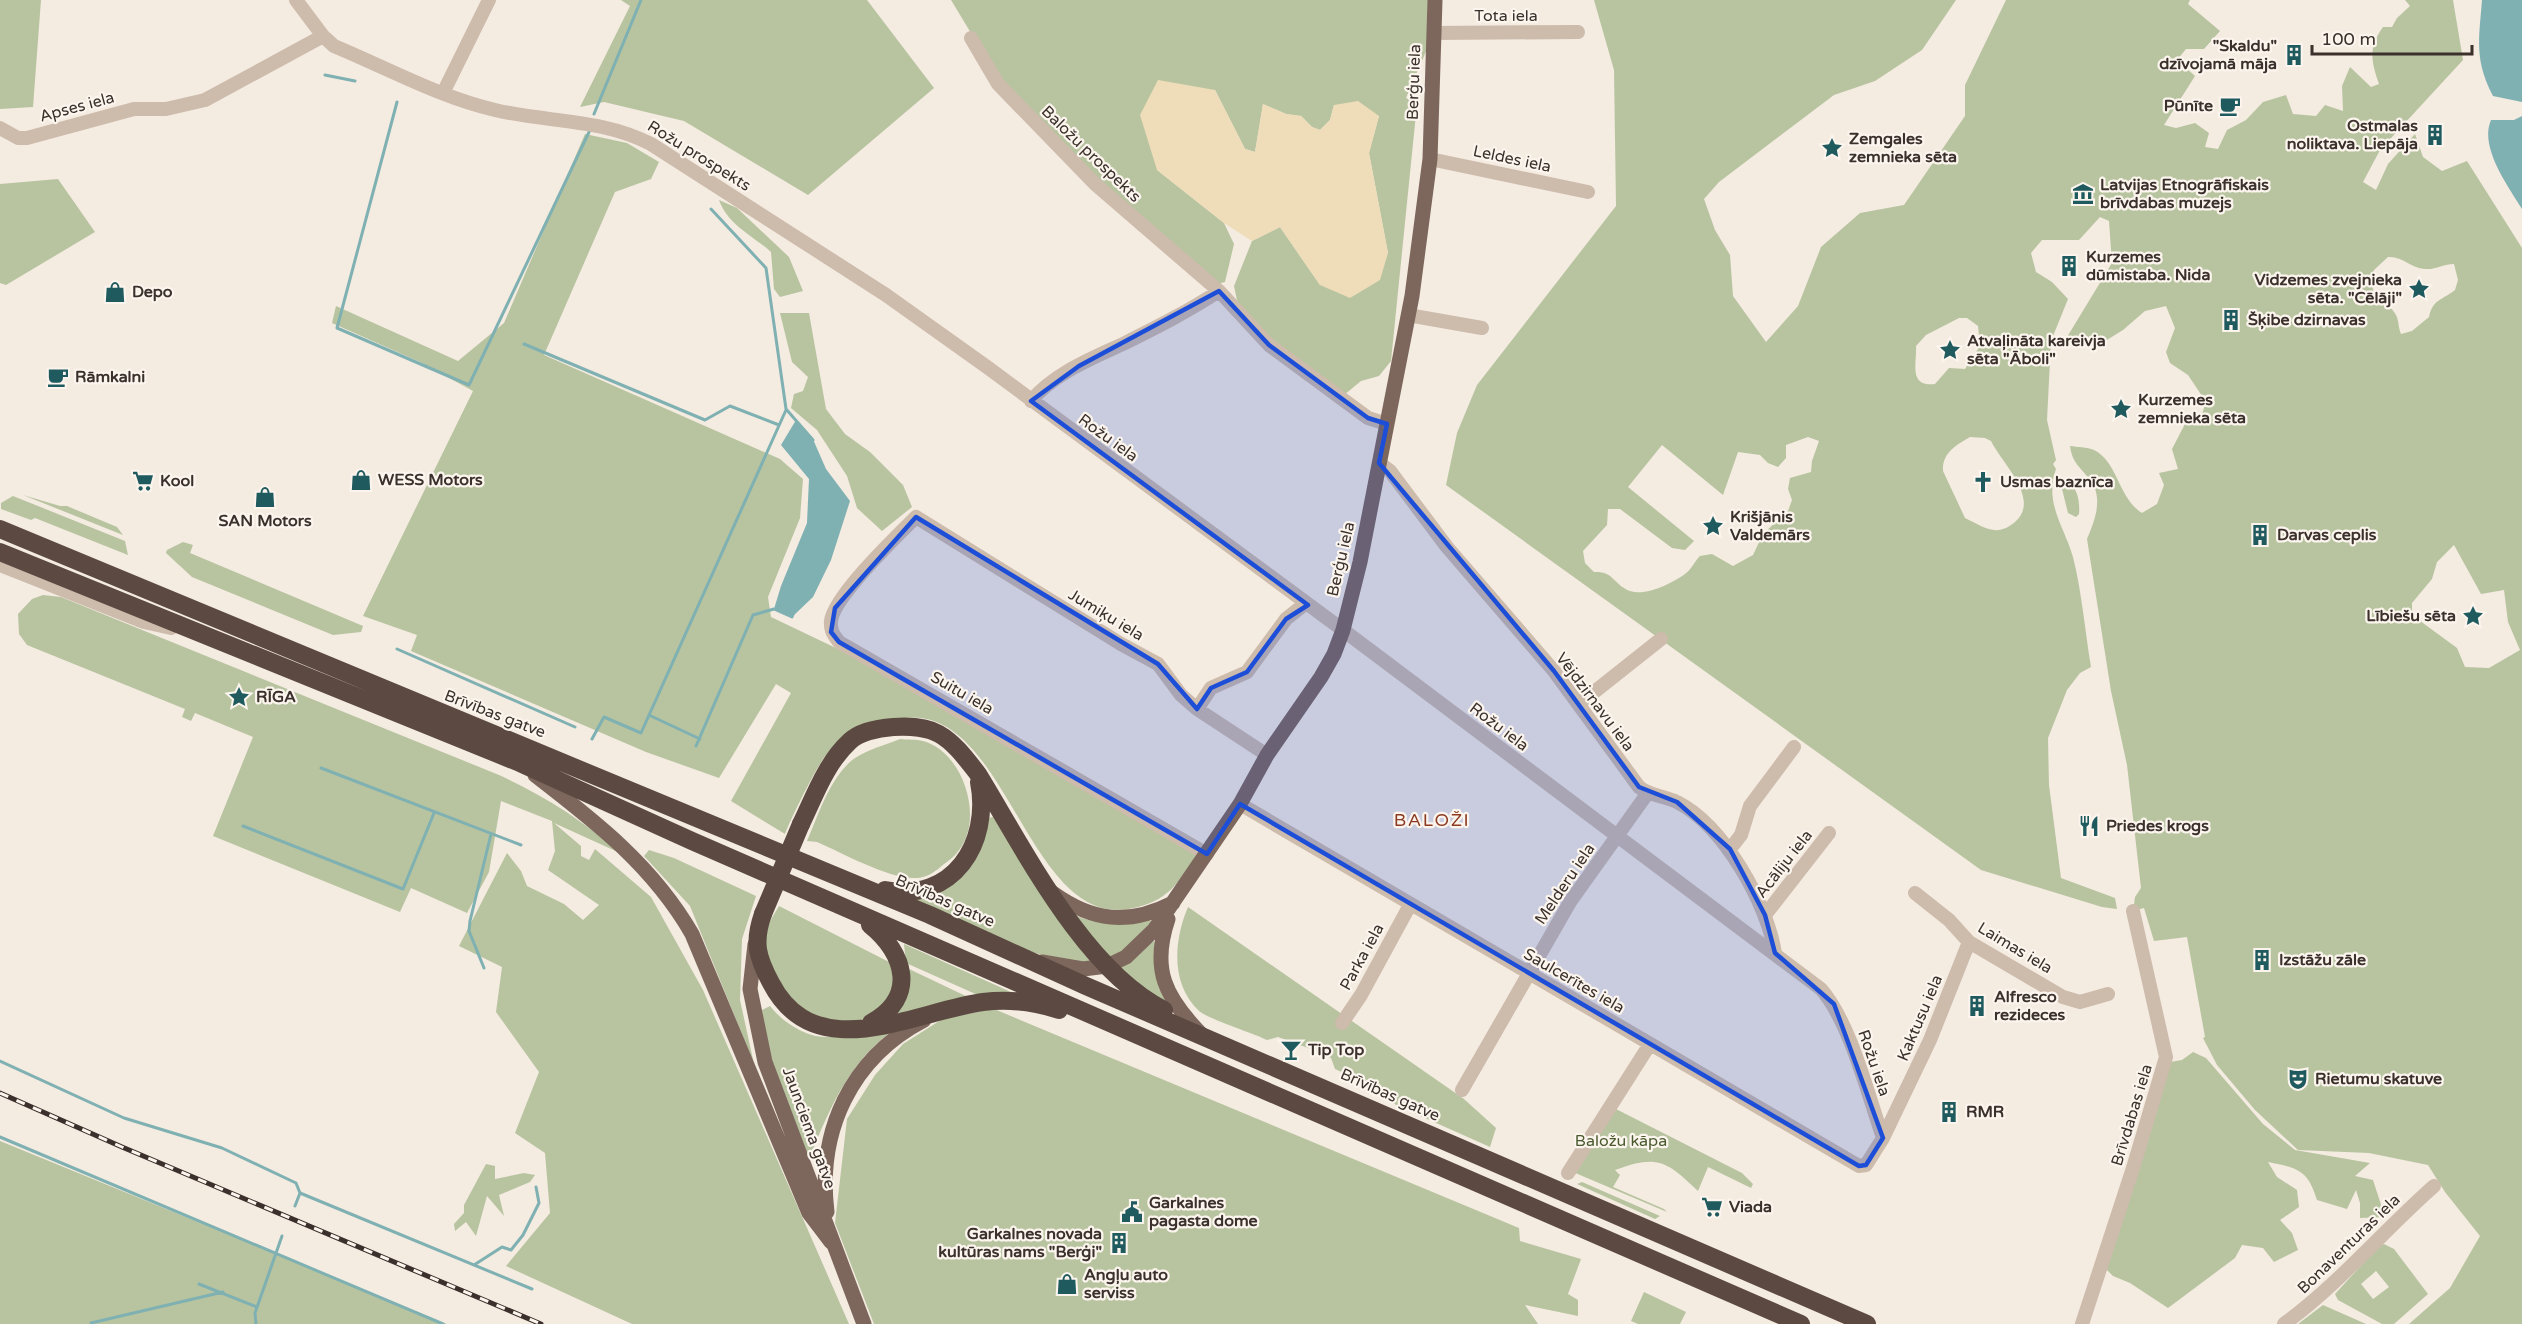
<svg xmlns="http://www.w3.org/2000/svg" width="2522" height="1324" font-family="'Varela Round',sans-serif">
  <rect width="100%" height="100%" fill="#f4ebe1"/>
  <path fill="#b8c4a0" fill-rule="evenodd" d="M0,0H41L33,107L0,109Z
    M621,0H867L934,88L808,195L684,121L604,102L580,107L630,6Z
    M951,0H1428L1427,49L1406,98L1417,104L1391,361L1379,376L1361,381L1344,395L1260,331L1238,305L1234,286L1252,241L1280,227L1320,285L1388,253L1369,153L1379,116L1334,105L1330,120L1320,130L1312,127L1301,116L1286,114L1263,104L1255,152L1245,149L1215,90L1157,170L1224,223L1234,244L1225,282L1217,284L1148,228L1003,86Z
    M1594,0H1956L1922,50L1875,81L1834,95L1719,182L1704,199L1715,230L1730,255L1733,296L1766,342L1798,306L1821,247L1860,213L1904,205L1965,116V85L2006,0H2190L2188,4L2220,31L2204,49H2186L2177,60L2195,76L2164,125L2176,128L2195,123L2209,133L2205,147L2218,149L2227,130L2246,120L2263,102L2286,95L2293,114L2316,116L2325,105L2343,111L2342,86L2350,67L2371,87L2379,84C2371,61 2368,48 2383,27H2392L2397,18L2410,6L2405,0H2453L2463,60L2380,150L2363,182L2376,190L2388,164L2415,134L2423,157L2442,171L2467,161L2522,248V1324H2409L2450,1288L2480,1236L2445,1192L2428,1165L2369,1153L2298,1150L2255,1110L2217,1065L2203,1038L2205,1037L2187,937L2154,941L2144,908L2133,911L2135,897L2141,888L2127,765L2111,691L2087,539C2096,518 2105,494 2086,475C2077,464 2072,461 2070,446C2077,447 2087,447 2094,450C2118,462 2118,498 2142,513L2157,504L2164,485L2159,473L2178,469L2172,449L2187,420L2198,426L2206,402L2188,375L2170,363L2166,352L2175,328L2166,306L2145,311L2123,330L2102,343L2075,348L2064,342L2112,263L2109,221L2100,217L2079,240H2042L2031,253L2036,272L2052,282L2068,299L2051,341L2047,420L2056,460L2053,464L2056,469C2044,503 2064,526 2073,557C2082,593 2085,631 2091,667L2080,673L2067,690L2048,738L2049,785L2061,878L2115,898L2117,909L2102,907L1981,870L1446,485L1457,433L1477,385L1616,206L1614,70ZM2388,257C2403,256 2410,268 2425,269C2435,270 2444,264 2454,264L2458,280L2455,290C2441,301 2433,299 2429,317L2412,331L2401,334C2398,327 2399,321 2396,315C2383,293 2367,303 2374,270ZM1959,318H1967L1978,326L1980,346L1965,369L1949,368L1935,384C1908,387 1917,363 1916,346L1926,335ZM1808,437L1819,441L1812,461L1811,472L1790,478L1788,489L1792,500L1788,511L1763,534L1753,555L1733,566L1712,554L1700,556C1695,561 1691,570 1685,574C1671,584 1640,600 1624,588C1612,580 1611,571 1594,572L1585,563L1583,551L1607,525L1608,509H1620L1672,548L1685,550L1694,541L1628,487L1662,445L1723,495L1738,452L1760,455L1768,463L1778,467L1786,458V445ZM1970,437L1985,438L1991,441C2003,465 2041,499 2015,522C1996,538 1984,527 1965,518L1943,471C1942,453 1956,445 1970,437ZM2454,545L2481,594L2504,590L2508,622L2520,650L2489,668L2465,667L2457,648L2412,615V603L2432,579L2437,562Z
    M585,134L627,143L659,162L651,179L615,192L544,355L780,459L803,479L800,518L768,597L771,617L838,649L1199,851C1179,883 1168,902 1129,909C1017,928 1003,657 871,730C858,738 839,744 827,754C818,763 790,820 785,834L731,801L791,693L776,684L719,778L646,752L411,651L417,635L363,616L473,391L420,362L332,323L336,306L458,361L504,323Z
    M58,179L95,232L6,285L0,283V184Z
    M719,200L737,208L789,257L803,291L780,297L774,289L771,252C752,235 728,225 719,200Z
    M780,313H809L826,409L845,434L870,452L903,485L912,507L882,531L857,508L847,476L817,430L791,408L794,394L803,391L808,377L792,362Z
    M2067,481C2078,488 2080,502 2079,514L2076,517L2068,513L2062,489Z
    M23,495L60,506H67L117,527L123,535Z
    M13,496L125,541L128,555L35,518L31,520L1,509V503Z
    M183,542L193,545L190,553L363,626L361,632L333,635L192,577L166,553L167,550Z
    M43,595L61,597L499,775C545,796 582,820 620,853L554,823L581,846V856L589,860L595,849L651,897L703,990L849,1324H632L506,1266L550,1213L545,1153L515,1133L539,1072L496,1012L502,967L459,946L507,853L521,871L527,886L564,904L583,920L599,905L548,870L555,851L552,821L501,801L489,872L467,913L411,888L400,912L213,836L253,737L195,713L191,721L182,717L185,709L27,645L19,634L18,614L32,599Z
    M900,739C907,740 916,739 923,741C960,751 980,807 965,840C960,851 953,858 944,864C936,871 927,878 916,878C888,879 843,853 817,842L807,841C818,816 827,786 846,766C858,752 883,746 900,739Z
    M995,816L1096,962C1049,970 960,920 916,900C956,885 982,862 989,818Z
    M649,850L674,858L756,896L742,939L740,1000L754,1064L690,906L644,856Z
    M779,906L893,964L892,996C882,1005 872,1016 859,1021C825,1034 783,999 770,969C765,959 765,944 763,933Z
    M1188,907L1464,1099L1496,1128L1490,1147L1396,1105L1377,1088L1335,1069L1331,1058L1323,1054L1326,1049L1322,1047L1319,1052L1278,1037L1267,1040C1253,1033 1208,1019 1199,1011C1170,984 1174,940 1188,907Z
    M1072,914C1099,926 1121,924 1150,919L1152,925L1139,940L1108,961Z
    M1151,941L1156,942L1167,1000L1162,1004L1114,968Z
    M904,944L1011,992L1008,997L980,996L906,963Z
    M907,968L972,999L889,1018Z
    M770,1006C779,1018 797,1031 812,1035C830,1041 879,1032 898,1027C851,1058 830,1107 810,1157L803,1150L768,1053L762,1010Z
    M994,1009L1519,1228L1520,1241L1581,1259L1568,1294L1578,1300V1316L1525,1305L1538,1324H874L835,1223L847,1119L875,1075L903,1044L944,1018Z
    M2193,1052L2206,1058L2263,1124L2295,1150L2370,1163L2355,1176L2373,1180L2385,1217L2360,1218V1203L2356,1190L2347,1209L2317,1200C2308,1170 2298,1168 2268,1162L2277,1177L2297,1190L2299,1207L2280,1220L2292,1233L2298,1250L2274,1262L2263,1248L2242,1245L2235,1258L2168,1308L2130,1283L2113,1276L2104,1267L2170,1062L2182,1060Z
    M1612,1107L1742,1173L1753,1184L1751,1188L1708,1167L1698,1191C1667,1161 1657,1154 1615,1170L1620,1175L1613,1187L1664,1209L1667,1212L1573,1172Z
    M0,1141L447,1324H0Z
    M486,1164L495,1166V1179L524,1173L535,1175L530,1182L499,1195L504,1216L487,1196L476,1236L466,1222L455,1231L454,1224L464,1213V1205Z
    M1582,1182L1660,1216L1655,1219L1577,1184Z
    M2384,1244L2394,1249L2428,1294L2394,1324H2382L2338,1300L2335,1294L2378,1247ZM2376,1271L2389,1287L2373,1299L2361,1284Z
    M1644,1292L1686,1312L1680,1324H1638L1631,1321Z
    M2323,1305L2366,1324H2298Z"/>
  <path fill="#efdcb8" d="M1158,80L1215,90L1245,149L1255,152L1263,104L1286,114L1301,116L1312,127L1320,130L1330,120L1334,105L1358,101L1379,116L1369,153L1388,253L1380,280L1350,298L1320,285L1280,227L1252,241L1224,223L1157,170L1140,115Z"/>
  <path fill="#7fb0b2" d="M2482,0H2522V102L2493,96C2474,59 2479,40 2482,0Z
    M2522,116V209C2508,186 2479,147 2491,120H2514Z
    M796,420L812,437L826,469L850,501L831,560L813,597L792,617L774,609L781,586L807,523L809,479L781,445Z"/>
  <g fill="none" stroke-linecap="round" stroke-linejoin="round">
    <path stroke="#7fb0b2" stroke-width="3" d="M325,75L355,81
      M397,102L337,328L469,385L590,130
      M594,114L641,0
      M711,209L766,268L786,409L813,440
      M524,344L705,420L730,406L779,425
      M397,649L575,727
      M651,716L700,739
      M592,739L604,717L641,733L786,410
      M696,746L753,615L774,609L792,617L793,614
      M321,768L521,845
      M243,826L403,889L434,813
      M484,968L469,931L470,921L491,834
      M0,1061L124,1118L222,1148L296,1183L300,1193
      M0,1137L443,1324
      M295,1206L300,1193L532,1289
      M474,1265L502,1247L511,1250L523,1235L539,1203L536,1187
      M199,1284L257,1307
      M91,1323L223,1292
      M256,1324L255,1313L282,1236"/>
    <path stroke="#cdbbac" stroke-width="14" d="M296,0L323,36L334,46C387,68 439,97 495,110C549,123 600,118 651,144L886,295L987,367L1343,630L1821,989C1850,1022 1868,1095 1883,1138
      M1434,33L1578,32
      M971,38L998,84L1095,184L1219,291L1269,345L1368,418L1387,424
      M443,93L489,0
      M0,128L18,138H27L134,109H166L205,100L323,36
      M1430,159L1588,192
      M1408,315L1482,328
      M1031,401C1054,373 1093,358 1125,343C1157,327 1189,311 1219,291
      M1379,463L1390,471L1447,547L1554,671L1639,787C1650,796 1664,796 1677,802C1724,826 1767,903 1775,953
      M0,565L144,622L171,628
      M1579,704L1661,639
      M1197,709L1211,688L1247,672L1286,619L1306,603
      M1240,804L1859,1166L1866,1165L1883,1138L1930,1040L1969,942
      M1730,849L1741,835L1750,806L1794,747
      M1207,854L839,642C834,635 830,631 831,621C834,596 897,536 916,517L1121,644L1158,664L1181,695L1197,709L1267,755
      M1915,893L1949,920L1969,942L2063,997L2080,1002L2108,994
      M1765,915L1829,833
      M1342,1023L1361,995L1410,905
      M1462,1090L1570,902L1647,794
      M1568,1173L1650,1044
      M2082,1324L2133,1168L2166,1057L2133,911
      M2284,1324C2339,1284 2383,1231 2434,1186"/>
    <path stroke="#7d675c" stroke-width="15" d="M535,775C596,822 653,866 692,934L809,1213L831,1242
      M1053,893C1092,921 1128,926 1173,903
      M1168,919C1151,969 1165,997 1201,1034
      M755,944L750,989L765,1062L864,1324
      M1042,962L1083,969L1107,966L1126,957L1154,930L1240,804L1267,755L1321,677L1334,654L1343,630L1360,562L1412,296L1430,159L1435,0
      M827,1212C817,1131 851,1058 924,1020"/>
    <path stroke="#5c4a42" stroke-width="18" d="M0,529L930,915L1086,986L1867,1324
      M0,552L520,763L692,841L1801,1324
      M801,824C815,795 826,763 850,741C867,725 919,722 939,734C955,743 967,760 978,774C1024,849 1084,970 1164,1010
      M885,890C953,903 991,843 979,782
      M763,914C753,942 757,957 771,983C815,1068 913,1012 983,1002C1008,999 1035,1002 1059,1010
      M870,925C905,953 918,997 871,1023"/>
    <defs>
      <path id="rail" d="M0,1093L122,1147L541,1324"/>
    </defs>
    <use href="#rail" stroke="#3b302b" stroke-width="5"/>
    <use href="#rail" stroke="#fbf5ee" stroke-width="3" stroke-dasharray="9" stroke-linecap="butt"/>
    <path stroke="#5c4a42" stroke-width="18" d="M763,914L801,824"/>
  </g>
  <path fill="#1d4ed8" fill-opacity="0.2" stroke="#1d4ed8" stroke-width="4.5" stroke-linejoin="round" d="M1219,291L1269,345L1368,418L1387,424L1379,463L1554,671L1639,787L1677,802L1730,849L1765,915L1775,953L1834,1004L1883,1138L1866,1165L1859,1166L1240,804L1207,854L839,642L831,632L835,608L916,517L1158,664L1197,709L1211,688L1247,672L1286,619L1308,605L1031,401L1079,366Z"/>
  <defs>
    <symbol id="building-bare" viewBox="-9 -9 18 18"><path d="M-4-6H4V6H1V3H-1V6H-4ZM-2.5-4.3h1.7v1.8h-1.7ZM.8-4.3h1.7v1.8H.8ZM-2.5-1h1.7V.8h-1.7ZM.8-1h1.7V.8H.8Z" fill="#1f5a5e" stroke="#fbf5ee" stroke-width="2.5" paint-order="stroke"/></symbol>
    <symbol id="cafe-bare" viewBox="-9 -9 18 18"><path d="M-5.5-4.5H6V0H3Q3 3.5 0 3.5H-2.5Q-5.5 3.5-5.5 0ZM3-3.2v2h1.7v-2ZM-6 4.5H4V6H-6Z" fill="#1f5a5e" stroke="#fbf5ee" stroke-width="2.5" paint-order="stroke"/></symbol>
    <symbol id="sight-bare" viewBox="-9 -9 18 18"><path d="M0-6L1.8-2.2L6-1.7L2.9 1.2L3.7 5.4L0 3.3L-3.7 5.4L-2.9 1.2L-6-1.7L-1.8-2.2Z" fill="#1f5a5e" stroke="#fbf5ee" stroke-width="2.5" paint-order="stroke"/></symbol>
    <symbol id="museum-bare" viewBox="-9 -9 18 18"><path d="M0-6L6-3V-2H-6V-3ZM-5-1h2V3h-2ZM-1-1h2V3h-2ZM3-1h2V3H3ZM-6 4H6V6H-6Z" fill="#1f5a5e" stroke="#fbf5ee" stroke-width="2.5" paint-order="stroke"/></symbol>
    <symbol id="shop-bare" viewBox="-9 -9 18 18"><path d="M-5-2.5h2.3a2.7 3.5 0 0 1 5.4 0H5L5.5 6h-11ZM-1.5-2.5h3a1.5 2.3 0 0 0-3 0Z" fill="#1f5a5e" stroke="#fbf5ee" stroke-width="2.5" paint-order="stroke"/></symbol>
    <symbol id="supermarket-bare" viewBox="-9 -9 18 18"><path d="M-6-5.5h2.5l.6 2H6L4.5 2H-2.5L-4.4-4H-6ZM-1.5 3.2a1.3 1.3 0 1 0 .1 0ZM3 3.2a1.3 1.3 0 1 0 .1 0Z" fill="#1f5a5e" stroke="#fbf5ee" stroke-width="2.5" paint-order="stroke"/></symbol>
    <symbol id="church-bare" viewBox="-9 -9 18 18"><path d="M-1.2-6h2.4v3.5h3.3v2.4h-3.3V6h-2.4V-.1h-3.3v-2.4h3.3Z" fill="#1f5a5e" stroke="#fbf5ee" stroke-width="2.5" paint-order="stroke"/></symbol>
    <symbol id="restaurant-bare" viewBox="-9 -9 18 18"><path d="M-5-6h1v4h1v-4h1v4h1v-4h1v5L-1.5 .5V6h-2V.5L-5-1ZM5-6V6H3V1.5H1.5Q1.5-4 5-6Z" fill="#1f5a5e" stroke="#fbf5ee" stroke-width="2.5" paint-order="stroke"/></symbol>
    <symbol id="bar-bare" viewBox="-9 -9 18 18"><path d="M-6-5H6L.8 .8V4.5H3.5V6h-7V4.5H-.8V.8Z" fill="#1f5a5e" stroke="#fbf5ee" stroke-width="2.5" paint-order="stroke"/></symbol>
    <symbol id="theatre-bare" viewBox="-9 -9 18 18"><path d="M-5-5.5Q0-4 5-5.5V0Q5 5 0 6Q-5 5-5 0ZM-3.3-2.5H-1v1.5H-3.3ZM1-2.5H3.3v1.5H1ZM-2.8 1Q0 5.5 2.8 1Z" fill="#1f5a5e" stroke="#fbf5ee" stroke-width="2.5" paint-order="stroke"/></symbol>
    <symbol id="civic-bare" viewBox="-9 -9 18 18"><path d="M-.6-6.5H3V-4.5H.6V-3L4-1V1h2V6H-6V1h2V-1L-.6-3ZM-1.2 2.5V6h2.4V2.5Z" fill="#1f5a5e" stroke="#fbf5ee" stroke-width="2.5" paint-order="stroke"/></symbol>
  </defs>
  <g fill-rule="evenodd">
    <use href="#building-bare" x="2279" y="40" width="30" height="30"/>
    <use href="#cafe-bare" x="2215" y="91" width="30" height="30"/>
    <use href="#building-bare" x="2420" y="120" width="30" height="30"/>
    <use href="#sight-bare" x="1817" y="133" width="30" height="30"/>
    <use href="#museum-bare" x="2068" y="179" width="30" height="30"/>
    <use href="#building-bare" x="2054" y="251" width="30" height="30"/>
    <use href="#sight-bare" x="2404" y="274" width="30" height="30"/>
    <use href="#shop-bare" x="100" y="277" width="30" height="30"/>
    <use href="#building-bare" x="2216" y="305" width="30" height="30"/>
    <use href="#sight-bare" x="1935" y="335" width="30" height="30"/>
    <use href="#cafe-bare" x="43" y="362" width="30" height="30"/>
    <use href="#sight-bare" x="2106" y="394" width="30" height="30"/>
    <use href="#shop-bare" x="346" y="465" width="30" height="30"/>
    <use href="#supermarket-bare" x="128" y="466" width="30" height="30"/>
    <use href="#church-bare" x="1968" y="467" width="30" height="30"/>
    <use href="#shop-bare" x="250" y="482" width="30" height="30"/>
    <use href="#sight-bare" x="1698" y="511" width="30" height="30"/>
    <use href="#building-bare" x="2245" y="520" width="30" height="30"/>
    <use href="#sight-bare" x="2458" y="601" width="30" height="30"/>
    <use href="#sight-bare" x="224" y="682" width="30" height="30"/>
    <use href="#restaurant-bare" x="2074" y="811" width="30" height="30"/>
    <use href="#building-bare" x="2247" y="945" width="30" height="30"/>
    <use href="#building-bare" x="1962" y="991" width="30" height="30"/>
    <use href="#bar-bare" x="1276" y="1035" width="30" height="30"/>
    <use href="#theatre-bare" x="2283" y="1064" width="30" height="30"/>
    <use href="#building-bare" x="1934" y="1097" width="30" height="30"/>
    <use href="#supermarket-bare" x="1697" y="1192" width="30" height="30"/>
    <use href="#civic-bare" x="1117" y="1197" width="30" height="30"/>
    <use href="#building-bare" x="1104" y="1228" width="30" height="30"/>
    <use href="#shop-bare" x="1052" y="1269" width="30" height="30"/>
  </g>
  <g text-anchor="middle" dominant-baseline="central" stroke-width="4.5" stroke-linejoin="round" paint-order="stroke">
    <g font-size="16" fill="#3b302b" stroke="#fbf5ee">
      <text x="1506" y="16">Tota iela</text>
      <text transform="translate(1414 82) rotate(-88)">Berģu iela</text>
      <text transform="translate(77 107) rotate(-15)">Apses iela</text>
      <text transform="translate(1091 154) rotate(44)">Baložu prospekts</text>
      <text transform="translate(699 156) rotate(32)">Rožu prospekts</text>
      <text transform="translate(1512 159) rotate(12)">Leldes iela</text>
      <text transform="translate(1108 438) rotate(36)">Rožu iela</text>
      <text transform="translate(1341 559) rotate(-77)">Berģu iela</text>
      <text transform="translate(1106 615) rotate(31)">Jumiķu iela</text>
      <text transform="translate(962 693) rotate(30)">Suitu iela</text>
      <text transform="translate(1595 702) rotate(53)">Vējdzirnavu iela</text>
      <text transform="translate(495 714) rotate(21)">Brīvības gatve</text>
      <text transform="translate(1499 727) rotate(37)">Rožu iela</text>
      <text transform="translate(1784 864) rotate(-52)">Acāliju iela</text>
      <text transform="translate(1565 884) rotate(-56)">Melderu iela</text>
      <text transform="translate(945 901) rotate(24)">Brīvības gatve</text>
      <text transform="translate(2015 948) rotate(31)">Laimas iela</text>
      <text transform="translate(1362 957) rotate(-61)">Parka iela</text>
      <text transform="translate(1574 981) rotate(30)">Saulcerītes iela</text>
      <text transform="translate(1920 1018) rotate(-67)">Kaktusu iela</text>
      <text transform="translate(1874 1063) rotate(71)">Rožu iela</text>
      <text transform="translate(1390 1095) rotate(24)">Brīvības gatve</text>
      <text transform="translate(2132 1115) rotate(-73)">Brīvdabas iela</text>
      <text transform="translate(809 1128) rotate(70)">Jaunciema gatve</text>
      <text transform="translate(2349 1244) rotate(-44)">Bonaventuras iela</text>
    </g>
    <g font-size="16" font-weight="bold" fill="#3b302b" stroke="#fbf5ee" text-anchor="start">
      <text x="2277" y="46" text-anchor="end">"Skaldu"<tspan x="2277" dy="18">dzīvojamā māja</tspan></text>
      <text x="2213" y="106" text-anchor="end">Pūnīte</text>
      <text x="2418" y="126" text-anchor="end">Ostmalas<tspan x="2418" dy="18">noliktava. Liepāja</tspan></text>
      <text x="1849" y="139">Zemgales<tspan x="1849" dy="18">zemnieka sēta</tspan></text>
      <text x="2100" y="185">Latvijas Etnogrāfiskais<tspan x="2100" dy="18">brīvdabas muzejs</tspan></text>
      <text x="2086" y="257">Kurzemes<tspan x="2086" dy="18">dūmistaba. Nida</tspan></text>
      <text x="2402" y="280" text-anchor="end">Vidzemes zvejnieka<tspan x="2402" dy="18">sēta. "Cēlāji"</tspan></text>
      <text x="132" y="292">Depo</text>
      <text x="2248" y="320">Šķibe dzirnavas</text>
      <text x="1967" y="341">Atvaļināta kareivja<tspan x="1967" dy="18">sēta "Āboli"</tspan></text>
      <text x="75" y="377">Rāmkalni</text>
      <text x="2138" y="400">Kurzemes<tspan x="2138" dy="18">zemnieka sēta</tspan></text>
      <text x="378" y="480">WESS Motors</text>
      <text x="160" y="481">Kool</text>
      <text x="2000" y="482">Usmas baznīca</text>
      <text x="1730" y="517">Krišjānis<tspan x="1730" dy="18">Valdemārs</tspan></text>
      <text x="265" y="521" text-anchor="middle">SAN Motors</text>
      <text x="2277" y="535">Darvas ceplis</text>
      <text x="2456" y="616" text-anchor="end">Lībiešu sēta</text>
      <text x="256" y="697">RĪGA</text>
      <text x="2106" y="826">Priedes krogs</text>
      <text x="2279" y="960">Izstāžu zāle</text>
      <text x="1994" y="997">Alfresco<tspan x="1994" dy="18">rezideces</tspan></text>
      <text x="1308" y="1050">Tip Top</text>
      <text x="2315" y="1079">Rietumu skatuve</text>
      <text x="1966" y="1112">RMR</text>
      <text x="1149" y="1203">Garkalnes<tspan x="1149" dy="18">pagasta dome</tspan></text>
      <text x="1729" y="1207">Viada</text>
      <text x="1102" y="1234" text-anchor="end">Garkalnes novada<tspan x="1102" dy="18">kultūras nams "Berģi"</tspan></text>
      <text x="1084" y="1275">Angļu auto<tspan x="1084" dy="18">serviss</tspan></text>
    </g>
    <g font-size="16" fill="#4a5a2e" stroke="#fbf5ee">
      <text x="1621" y="1141">Baložu kāpa</text>
    </g>
    <g font-size="18" letter-spacing="1.5" fill="#8c3b22" stroke="#fbf5ee">
      <text x="1432" y="820">BALOŽI</text>
    </g>
  </g>
  <path d="M2312 45v9h160v-9" fill="none" stroke="#3b302b" stroke-width="3"/>
  <text x="2321" y="45" font-size="18" fill="#3b302b" stroke="#fbf5ee" stroke-width="4.5" paint-order="stroke">100 m</text>
</svg>
